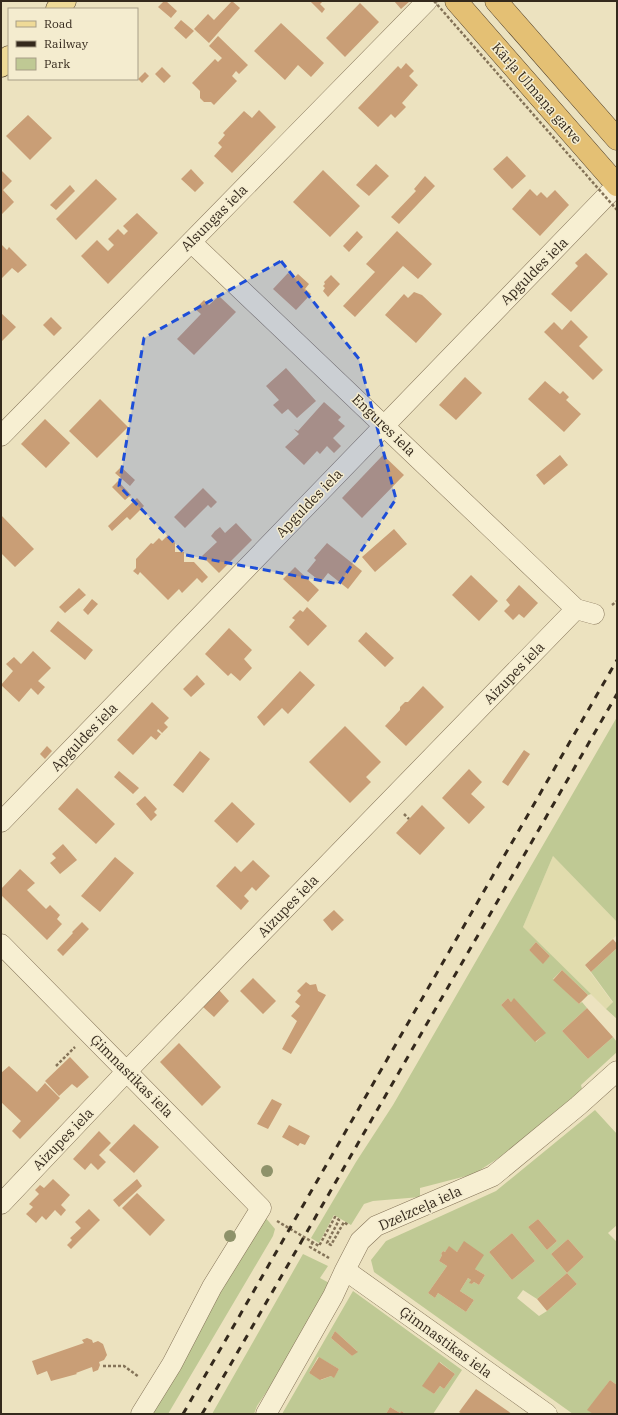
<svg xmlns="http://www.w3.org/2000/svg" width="618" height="1415" font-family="'IBM Plex Serif',serif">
  <rect width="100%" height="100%" fill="#ece2bf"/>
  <path fill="#e1dcad" d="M553,856L617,922V935L585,965L613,1003L606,1009L523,927Z"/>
  <path fill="#bfc994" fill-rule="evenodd" d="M617,717V922L553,856L523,927L591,994L588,995L562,970L553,979L579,1004L582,1002L587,1008L562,1031L588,1059L613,1037L617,1042V1052L581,1085L582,1089L520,1144L474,1174L420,1188V1197L373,1201L364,1204L351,1225L334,1215L319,1243L311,1238L356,1162L393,1105ZM536,942L550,956L543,963L529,950ZM508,998L511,1002L514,999L545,1033L536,1042L501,1005Z
    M617,948V1019L606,1009L613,1002L591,972Z
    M595,1110L617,1134V1225L608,1233L617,1242V1385L610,1380L588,1410L593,1414H573L374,1272L371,1260L386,1241L496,1191ZM538,1219L557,1241L547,1250L528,1227ZM512,1233L535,1261L512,1280L489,1252ZM568,1239L584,1257L567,1273L551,1254ZM464,1242L475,1269L485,1275L479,1285L474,1282L472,1284L470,1283L471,1280L468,1278L460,1291L474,1300L466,1312L438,1293L435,1298L428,1293L447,1266L439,1261L442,1255L441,1254L443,1251L445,1252L449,1247L457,1252ZM567,1273L577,1284L547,1311L539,1316L517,1298L523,1290L537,1299Z
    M265,1217L275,1229L273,1236L168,1414H149L200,1316L245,1253L262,1218Z
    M303,1254L328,1266L320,1278L333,1285L307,1331L257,1406L254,1414H212Z
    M353,1291L462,1370L433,1414H406L401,1411L400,1413L390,1407L386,1414H282ZM335,1331L357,1351V1352L352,1356L331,1338ZM318,1357L339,1369L334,1377L331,1376L321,1380L309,1373ZM440,1362L455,1374L444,1389L440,1386L434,1394L423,1386Z"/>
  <path fill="#c99e76" d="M164,1H166L177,11L171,18L158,7Z
    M232,1L240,8L209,43L194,29L208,14L214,20Z
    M310,1H323L320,4L325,9L322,13Z
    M394,1H410L401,9Z
    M360,3L379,22L345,57L326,38Z
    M181,20L194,31L186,39L174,28Z
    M281,23L324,63L311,77L298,65L285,80L254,51Z
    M218,36L248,65L239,74L236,71L232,76L237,81L214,105L211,102H204L200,98V91L192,83L215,59L218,62L222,58L209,46Z
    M406,63L414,71L409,76L418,85L402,103L406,107L395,118L391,114L378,127L358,108L398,66L401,69Z
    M162,67L171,76L164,83L155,74Z
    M145,72L149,76L142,83L138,79Z
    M259,110L276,127L232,173L214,156L222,147L218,143L225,135L223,133L244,111L252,118Z
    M28,115L52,138L30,160L6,136Z
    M507,156L526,176L512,189L493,169Z
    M376,164L389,176L369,196L356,185Z
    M191,169L204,183L195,192L181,179Z
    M1,170L12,181L3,190L14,202L1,215Z
    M323,170L360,206L330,237L293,202Z
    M425,176L435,186L399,224L391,217L416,191L414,189Z
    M96,179L117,199L76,240L56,219Z
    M70,185L75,191L56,210L50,205Z
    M530,189L537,196L541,192L547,198L555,190L569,205L540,236L512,209Z
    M137,213L158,233L108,284L81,256L97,240L108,251L114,245L108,239L118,229L124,235L128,231L123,226Z
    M357,231L363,237L349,252L343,246Z
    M397,231L432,264L418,279L403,266L355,317L343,306L375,272L366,264Z
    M1,244L7,250L9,247L27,265L18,273L12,268L1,279Z
    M586,253L608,274L571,312L551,294L578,266L575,263Z
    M288,273L294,278L298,274L309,284L305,289L311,294L296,310L273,289Z
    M331,275L340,284L328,297L323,291L325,288L323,286L325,284L324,282Z
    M414,292L422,295L442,314L416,343L385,315L404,294L408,298Z
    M219,296L236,312L194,355L177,339L201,314L195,309L204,300L209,305Z
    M1,313L16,327L1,342Z
    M51,317L62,328L54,336L43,325Z
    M571,320L588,337L579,346L603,370L593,380L544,332L554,322L562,330Z
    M286,368L316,401L297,418L288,409L282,414L273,405L279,400L266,386Z
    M465,377L482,393L456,420L439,405Z
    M545,381L560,394L563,391L569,397L566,400L581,414L564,432L528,399Z
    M100,399L128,427L97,458L69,431Z
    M324,402L341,417L338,420L345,426L333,438L341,446L334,453L327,446L320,454L317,451L304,465L285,447L299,434L294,429L298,431Z
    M45,419L70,443L46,468L21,444Z
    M383,455L404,475L362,518L342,498Z
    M560,455L568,465L544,485L536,475Z
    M121,467L135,480L130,486L115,473Z
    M118,481L131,495L125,500L112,487Z
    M203,488L217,502L211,508L208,505L185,528L174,517Z
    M137,498L144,506L130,520L127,517L112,531L108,526Z
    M1,515L34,549L15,567L1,553Z
    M236,523L252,540L219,573L202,556L217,542L211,536L215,531L220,527L225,533Z
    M394,529L407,544L375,572L362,557Z
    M168,535L175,543V552H184V562H194L208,577L202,583L197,578L182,593L179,589L168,600L140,572L138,575L133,571L136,568V559L151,543L153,544L159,538L162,541Z
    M327,543L362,571L348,589L328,573L321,582L307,571L316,560L314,558Z
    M295,567L319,590L308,602L283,579Z
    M471,575L498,601L479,621L452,595Z
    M519,585L538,603L524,618L519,614L513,620L504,611L510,605L506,600Z
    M79,588L86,595L65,613L59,607Z
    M92,599L98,604L88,615L83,610Z
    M307,607L327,626L308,646L289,627L295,620L292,618L300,610L303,612Z
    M58,621L93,650L85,660L50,631Z
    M229,628L252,650L244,659L252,668L240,681L231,673L228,676L205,654Z
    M366,632L394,658L385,667L358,641Z
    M33,651L51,668L38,681L45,687L38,695L31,688L19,702L1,685L13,671L6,664L14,657L21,664Z
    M300,671L315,685L288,714L282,708L264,726L257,717Z
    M197,675L205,684L191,697L183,689Z
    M423,686L444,707L406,746L385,726L400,710V707L405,702H408Z
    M152,702L169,718L164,723L168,727L162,733L158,729L157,731L161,734L156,740L151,736L133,755L117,740Z
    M345,726L381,762L366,777L371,782L350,803L309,762Z
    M47,746L52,751L45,759L40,754Z
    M524,750L530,754L508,786L502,782Z
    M200,751L210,759L183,793L173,785Z
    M469,769L482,782L471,794L485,807L469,824L442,798Z
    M119,771L139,788L133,794L114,777Z
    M77,788L115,824L96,844L58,809Z
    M145,796L157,809L154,812L157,815L151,821L136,804Z
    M232,802L255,824L237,843L214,821Z
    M422,805L445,828L420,855L396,833Z
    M63,844L77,860L60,874L50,863L56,858L52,854Z
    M115,857L134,873L100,912L81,896Z
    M253,860L270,876L256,891L252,887L244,896L249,901L241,910L216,886L235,866L241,872Z
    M20,869L35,883L27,890L46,909L50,905L60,915L57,919L62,924L47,940L1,895V889Z
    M334,910L344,920L332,931L323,920Z
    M82,922L89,929L63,956L57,950L73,933L72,932Z
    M613,939L617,944V948L591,972L585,965Z
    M536,942L550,956L543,964L529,950Z
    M562,970L588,995L579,1004L553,980Z
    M253,978L276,1001L263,1014L240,991Z
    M306,982L310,985L316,984L318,991L326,995L291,1054L282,1049L297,1021L291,1016L300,1006L295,1002L301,995L297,991Z
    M219,990L229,1001L214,1017L203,1007Z
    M508,998L511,1002L514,998L546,1033L535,1042L501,1005Z
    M587,1008L613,1037L588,1059L562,1031Z
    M179,1043L221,1087L202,1106L160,1062Z
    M70,1057L89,1077L77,1088L72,1084L59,1096L45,1081Z
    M9,1066L37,1092L45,1083L60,1098L20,1139L12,1131L21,1121L1,1102V1073Z
    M272,1099L282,1104L268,1129L257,1124Z
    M134,1124L159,1147L134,1173L109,1150Z
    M289,1125L310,1136L305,1145L300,1143L298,1146L282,1137Z
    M99,1131L111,1143L99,1155L106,1162L98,1170L91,1163L85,1170L73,1159Z
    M53,1179L70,1195L61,1205L66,1210L61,1216L55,1210L46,1220L42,1216L36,1223L26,1214L33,1207L29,1204L39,1194L35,1190L40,1185L44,1188Z
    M137,1179L142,1186L119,1207L113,1200Z
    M137,1193L165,1220L150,1236L122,1208Z
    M89,1209L100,1220L71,1249L67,1245L72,1240L70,1238L81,1228L75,1222Z
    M538,1219L557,1241L547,1250L528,1227Z
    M512,1233L535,1261L512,1280L489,1252Z
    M568,1239L584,1257L567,1273L551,1254Z
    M464,1241L484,1255L475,1269L485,1275L479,1285L474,1282L472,1284L469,1283L471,1280L468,1278L460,1291L474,1300L466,1312L438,1293L435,1298L428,1293L447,1266L439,1261L442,1255L441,1254L443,1251L445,1252L449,1246L457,1252Z
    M567,1273L577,1284L547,1311L537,1299Z
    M335,1331L358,1352L352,1356L331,1338Z
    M87,1338L92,1340L93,1343L98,1341L103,1344L107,1355L104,1360L99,1362L100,1365L98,1370L93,1372L92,1367L76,1373L77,1374L51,1381L47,1371L37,1375L32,1361L84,1343L82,1340Z
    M319,1357L339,1369L334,1378L331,1376L320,1380L309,1373Z
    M439,1362L455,1374L444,1389L440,1386L434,1394L422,1386Z
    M610,1380L617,1385V1414H593L587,1410Z
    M476,1389L512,1414H462L459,1412Z
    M390,1407L400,1413L401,1411L406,1414H386Z"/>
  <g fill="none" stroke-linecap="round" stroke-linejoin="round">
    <defs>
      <path id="minor" d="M191,242L576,609L594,614
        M1,436L427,1
        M1,822L617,185
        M1,944L261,1208L212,1287L172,1364L141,1414
        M1,1204L127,1071L576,609
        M345,1270L547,1414
        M266,1414L333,1296L345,1270L360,1241L376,1226L493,1176L578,1106L617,1071"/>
      <path id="primary" d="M57,9L65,1
        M1,66L9,57"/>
      <path id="trunk" d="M456,1L617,185
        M496,1L617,139"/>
    </defs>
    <use href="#minor" stroke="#847358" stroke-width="21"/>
    <use href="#primary" stroke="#52412d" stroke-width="23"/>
    <use href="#trunk" stroke="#52412d" stroke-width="23"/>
    <path stroke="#847358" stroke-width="2.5" stroke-dasharray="3 2" stroke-linecap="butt" d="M612,605L617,601
      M404,814L409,819
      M56,1066L75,1047
      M277,1221L319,1246L335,1217L339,1220L327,1243L331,1245L344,1222L348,1225
      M313,1242L310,1247L329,1258
      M103,1366H124L139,1377"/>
    <use href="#minor" stroke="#f7efd2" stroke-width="20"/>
    <use href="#primary" stroke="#efda97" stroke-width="22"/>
    <use href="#trunk" stroke="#e4c074" stroke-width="22"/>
    <path stroke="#34291c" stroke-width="3" stroke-dasharray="7 7" stroke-linecap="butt" d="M183,1414L617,660
      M202,1414L617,694"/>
    <path stroke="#847358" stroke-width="2.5" stroke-dasharray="3 2" stroke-linecap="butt" d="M434,1L617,210"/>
  </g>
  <g fill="#8e926a">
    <circle cx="267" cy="1171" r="6"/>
    <circle cx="230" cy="1236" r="6"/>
  </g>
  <path fill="#1d4ed8" fill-opacity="0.2" stroke="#1d4ed8" stroke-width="3" stroke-dasharray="8 5" stroke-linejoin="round" d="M281,261L359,359L396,499L339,584L186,555L119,486L144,338Z"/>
  <g text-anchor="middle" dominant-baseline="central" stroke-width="3" stroke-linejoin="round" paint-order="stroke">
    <g font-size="14" fill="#34291c" stroke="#f4eccf">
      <text transform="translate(537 93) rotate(49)">Kārļa Ulmaņa gatve</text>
      <text transform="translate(214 218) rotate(-45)">Alsungas iela</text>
      <text transform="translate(534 271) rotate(-45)">Apguldes iela</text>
      <text transform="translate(384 425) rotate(44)">Engures iela</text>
      <text transform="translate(309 503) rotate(-46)">Apguldes iela</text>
      <text transform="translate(514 673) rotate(-46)">Aizupes iela</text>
      <text transform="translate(84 737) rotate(-46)">Apguldes iela</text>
      <text transform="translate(288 906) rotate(-46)">Aizupes iela</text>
      <text transform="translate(132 1076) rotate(45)">Ģimnastikas iela</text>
      <text transform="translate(63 1139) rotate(-46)">Aizupes iela</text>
      <text transform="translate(420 1208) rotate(-24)">Dzelzceļa iela</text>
      <text transform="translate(446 1342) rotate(36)">Ģimnastikas iela</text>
    </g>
  </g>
  <rect width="618" height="1415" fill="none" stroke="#34291c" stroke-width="4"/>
  <rect x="8" y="8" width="130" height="72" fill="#f4eccf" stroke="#a79e87"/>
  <rect x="16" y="21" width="20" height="6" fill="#efda97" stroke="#a79e87"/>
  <text x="44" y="28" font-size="12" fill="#34291c">Road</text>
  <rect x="16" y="41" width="20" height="6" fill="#34291c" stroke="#a79e87"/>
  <text x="44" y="48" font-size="12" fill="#34291c">Railway</text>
  <rect x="16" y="58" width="20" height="12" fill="#bfc994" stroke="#a79e87"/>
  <text x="44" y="68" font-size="12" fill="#34291c">Park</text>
</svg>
